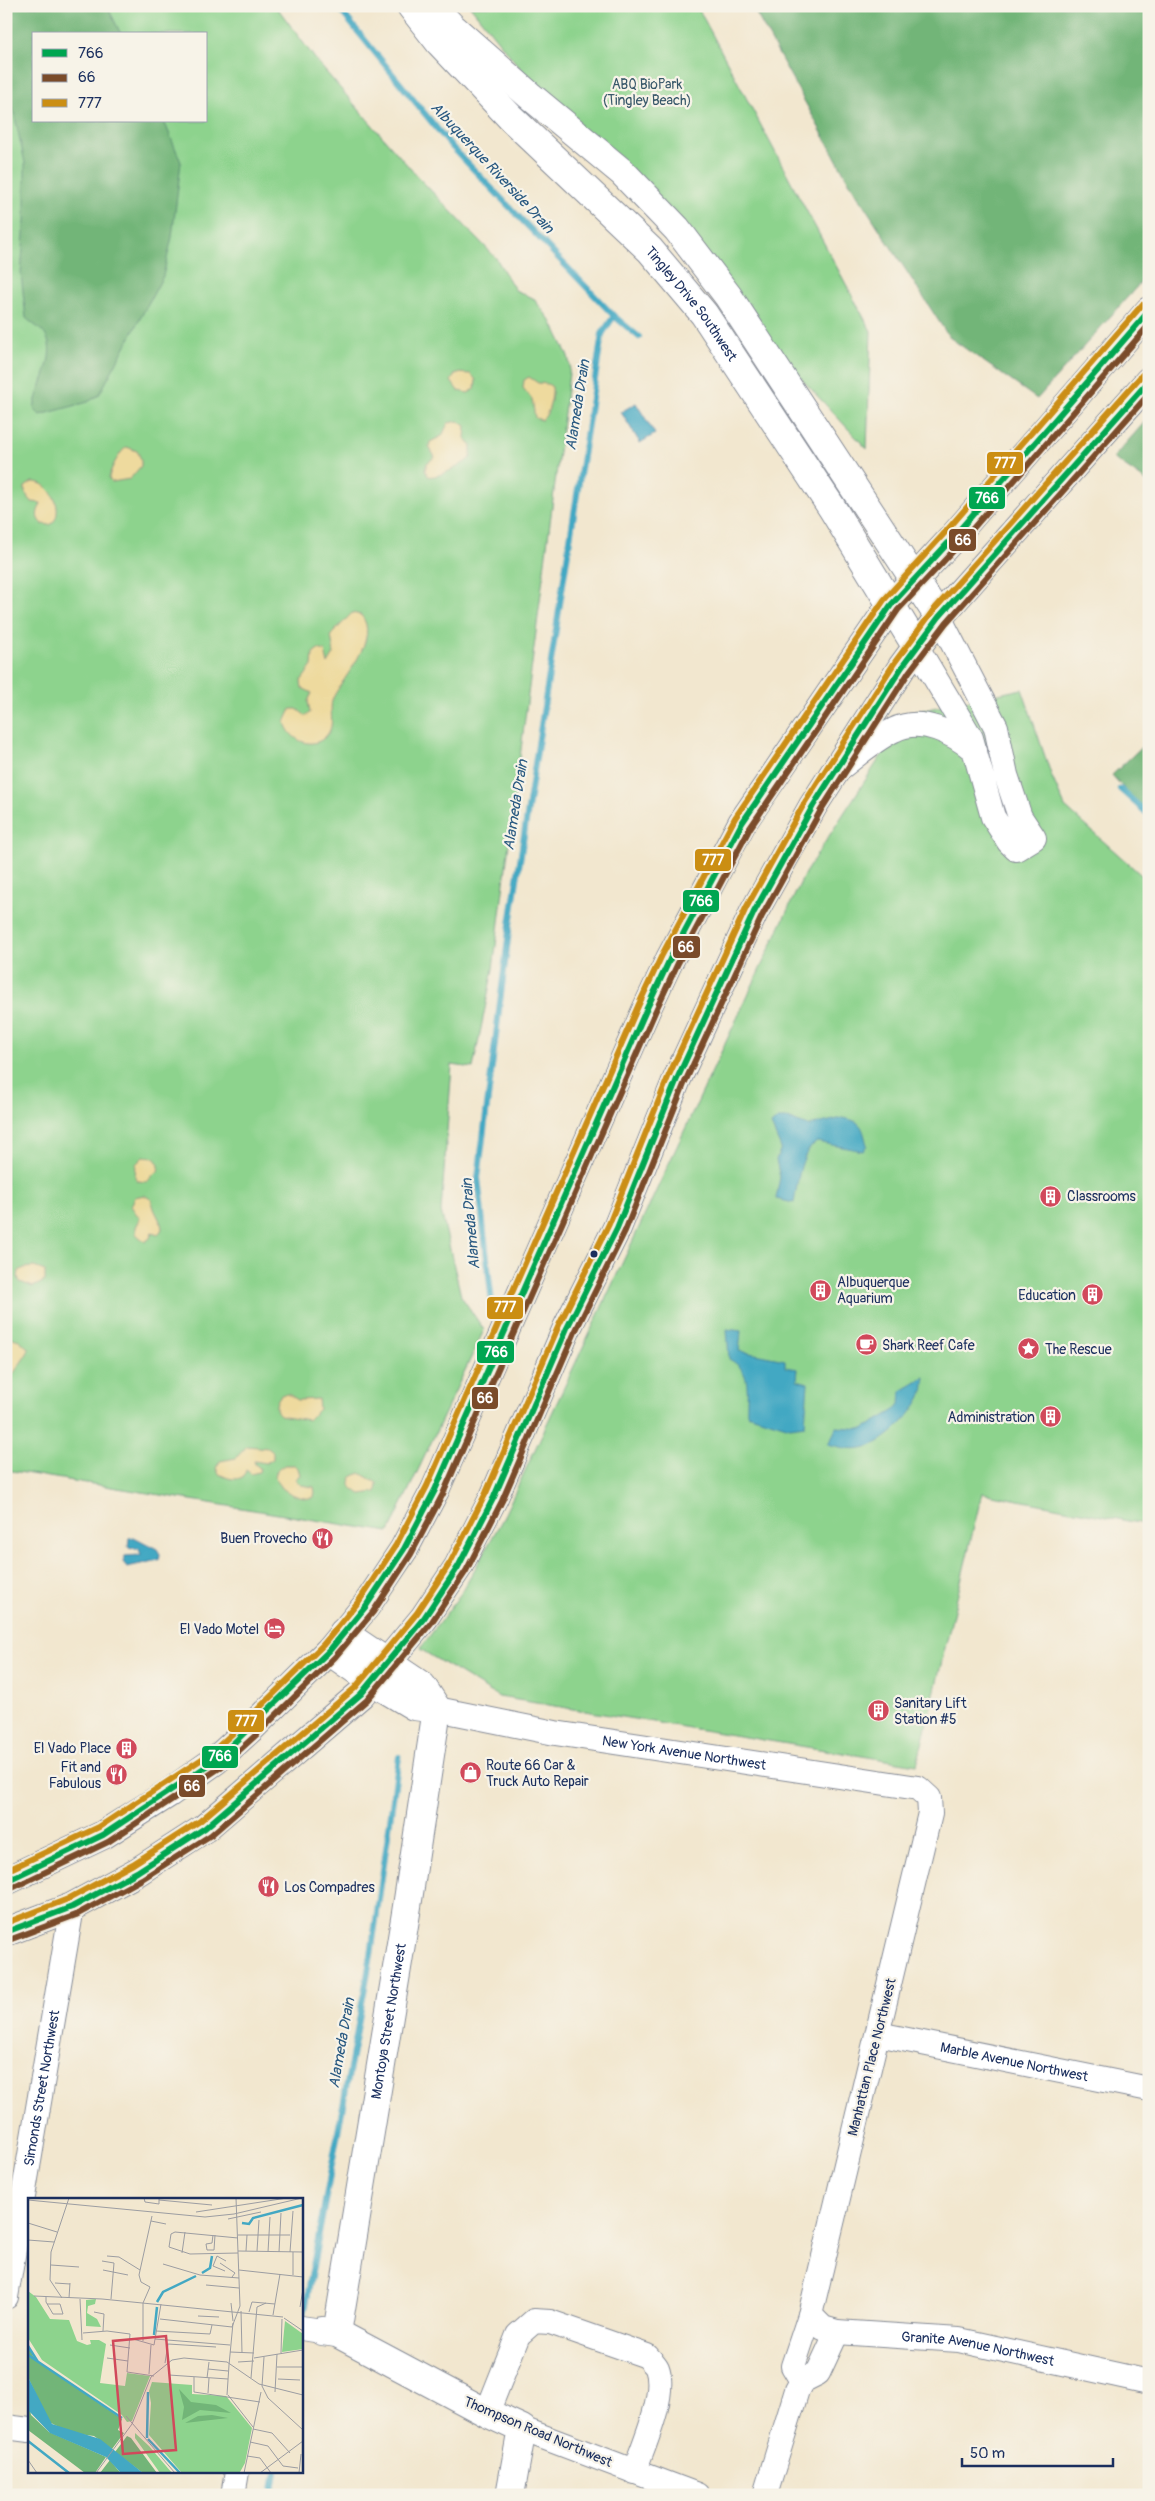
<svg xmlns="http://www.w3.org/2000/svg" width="1155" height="2501" font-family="Pangolin,sans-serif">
  <rect width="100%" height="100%" fill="#f7f3e8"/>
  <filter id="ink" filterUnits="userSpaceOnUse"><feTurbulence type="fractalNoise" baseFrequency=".02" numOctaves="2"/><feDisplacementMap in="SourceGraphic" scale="10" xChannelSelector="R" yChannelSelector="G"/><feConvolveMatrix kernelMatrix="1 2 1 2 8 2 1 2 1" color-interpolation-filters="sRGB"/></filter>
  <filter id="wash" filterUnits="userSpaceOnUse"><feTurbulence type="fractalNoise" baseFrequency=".0096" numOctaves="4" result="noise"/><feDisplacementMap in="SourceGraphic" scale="20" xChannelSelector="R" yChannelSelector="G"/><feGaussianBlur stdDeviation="1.12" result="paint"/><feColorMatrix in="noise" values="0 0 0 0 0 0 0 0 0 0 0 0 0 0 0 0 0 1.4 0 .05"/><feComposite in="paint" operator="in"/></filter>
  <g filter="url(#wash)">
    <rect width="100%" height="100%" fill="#f2e7cf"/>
    <path fill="#8dd38d" stroke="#548176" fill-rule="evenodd" d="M6,6H276L319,64L416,175L496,258L515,290L533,298L551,321L568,356L570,366L493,969L473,1068L452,1065L441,1211L461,1296L484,1330L389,1532L6,1470ZM34,34H206V121H34Z
      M470,6H697L871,331L867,449L574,135Z
      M1022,689L1052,777L1065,807L1149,882V1525L982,1493L917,1765L499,1697L420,1649L462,1592L501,1522L805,873L909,713Z"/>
    <path fill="#72b578" stroke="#46726b" d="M14,6H107L121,34H34V121H164L181,162L172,237L163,276L99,395L88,402L40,415L34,409C36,389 58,356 46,336C42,329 32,324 26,318L21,274L25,221V163L7,81L10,29Z
      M752,6H1149V273L1037,399L949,337L849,182Z
      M1149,417V483L1113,458Z
      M1149,740V817L1112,775Z"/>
    <path fill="#eeda9e" stroke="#84847e" d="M456,373L471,374L476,380L475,389L468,393L458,391L451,381Z
      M529,377L538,383L548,384L552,387C553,396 549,415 542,420L535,418L532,399L523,388L524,380Z
      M459,421L466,426L465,438L471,445V457C465,464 437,479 428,476L425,470L427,463L435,457L429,447L430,442L442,436L448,423Z
      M127,447L137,451L141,459V466L130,479L112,482L109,479C109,471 121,449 127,447Z
      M32,482C51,480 67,514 50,525L42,524C34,517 38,511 41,503L32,502L25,493V487Z
      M352,613L361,615C381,638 343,677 333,698C328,709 336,725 327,735C313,752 289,740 285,722L291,709H297L306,716L310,713L308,701L312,693L302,688L301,681L312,666L313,653L318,649L325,651L328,664L334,654L331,635Z
      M143,1157L154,1158L159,1164L158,1172L154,1174L147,1182L138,1181L135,1177L136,1164Z
      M144,1195L152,1200C153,1212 161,1218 162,1229L158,1235L152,1233L150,1238L145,1242L136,1234V1227L140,1219L131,1206L135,1197Z
      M34,1267L45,1271V1281L33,1287L20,1282L18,1277L19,1271L24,1268Z
      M10,1337L19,1340L28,1348V1352L14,1373L6,1377V1338Z
      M288,1394L298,1400L318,1399L319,1409L308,1420L280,1415C273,1409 276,1401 281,1395Z
      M247,1446L268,1448L273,1452V1459L266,1463L254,1461L255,1464L260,1468L259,1472L251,1474L246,1470L244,1476C235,1482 227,1478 219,1474L216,1468L220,1461L236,1458Z
      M285,1465H295L298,1468L300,1475L295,1479L301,1485L314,1487L315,1493L312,1498C294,1501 258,1478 285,1465Z
      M360,1473L377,1483L376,1492L361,1494C352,1490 347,1486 352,1477Z"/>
    <path fill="#43a8c3" stroke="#2f6c90" d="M636,403L655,434L640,443L621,412Z
      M842,1118C863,1121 862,1127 867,1145L863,1151L817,1142C799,1153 798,1184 794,1203L776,1199L780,1177L776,1160L781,1148L771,1125L778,1119H788L809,1126Z
      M727,1329L741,1331L739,1351L785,1360V1367L798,1369L797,1380L808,1383L805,1425L790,1427L747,1414C746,1390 753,1372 729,1359Z
      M925,1377C924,1382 924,1388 923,1392C915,1413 884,1446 862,1448C850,1450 839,1447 828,1444L837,1427L863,1429L895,1410L900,1404L901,1391Z
      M134,1537L157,1549L160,1554L159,1560L127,1567L123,1562L125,1556L141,1555L139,1549L128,1547L129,1538Z"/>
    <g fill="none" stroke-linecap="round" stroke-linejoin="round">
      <path stroke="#43a8c3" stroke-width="6" d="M337,6L452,147L614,316L639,337
        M1120,789L1149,815
        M492,1303L478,1178L509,931L602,334L614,316
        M302,2325L371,1955L399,1757
        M272,2495L276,2472"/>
    </g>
  </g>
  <g filter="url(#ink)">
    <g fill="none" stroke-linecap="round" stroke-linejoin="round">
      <defs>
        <g id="street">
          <path d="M916,646L971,738L993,817L1009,842L1016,849L1034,838L1020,817L1006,775L996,727L939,617"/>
          <path d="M840,768C857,755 875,739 894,730C921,716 954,733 975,751"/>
          <path id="s1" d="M437,1709L555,1733L918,1788L929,1798L930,1813L810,2315L793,2366L802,2381"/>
          <path id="s2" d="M878,2034L1149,2089"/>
          <path id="s3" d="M6,2297L72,1907"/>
          <path id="s4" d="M810,2315L823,2328L837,2332L959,2340L1149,2382"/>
          <path d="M301,2328L322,2331"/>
          <path d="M487,2413L518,2335L534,2321L550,2322L647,2356C650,2360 655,2364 657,2368C667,2394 643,2447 634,2472"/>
          <path d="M6,2427L29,2430"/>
          <path d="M522,2429L697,2495"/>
          <path d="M233,2495L237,2472"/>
          <path d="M765,2495L797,2390L802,2381L818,2373L837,2332"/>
        </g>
        <g id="secondary">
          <path id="s5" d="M411,6L440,43L511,118L650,250L704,314L832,508L916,646"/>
          <path d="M432,6L452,27L529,95L623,173L677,229L728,296L939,617"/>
          <path d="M343,1633L422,1686L437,1709"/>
          <path d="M329,1651L372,1681L414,1706L437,1709"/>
          <path d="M322,2331L337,2333L487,2413L522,2429L510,2495"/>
          <path id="s6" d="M337,2333L406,1913L437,1709"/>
        </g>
        <path id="primary" d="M6,1881L103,1835L169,1793L216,1760L250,1729L329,1651L366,1606L404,1549L435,1490L647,1008L670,959L742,823L891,605L949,542L1149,311
          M6,1932L72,1907L137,1872L205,1828L361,1694L424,1618L458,1567L494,1497L567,1328L617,1228L677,1079L754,912L813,806L902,667L939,617L1149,381"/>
      </defs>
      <use href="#street" stroke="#868b96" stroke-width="26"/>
      <use href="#secondary" stroke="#868b96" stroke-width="30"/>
      <use href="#primary" stroke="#868b96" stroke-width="30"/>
      <use href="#street" stroke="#fff" stroke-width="24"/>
      <use href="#secondary" stroke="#fff" stroke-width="28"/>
      <use href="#primary" stroke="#fff" stroke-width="28"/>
      <defs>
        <path id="bus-1" d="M6,1881L103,1835L216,1760L329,1651L366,1606L404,1549L435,1490L647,1008L670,959L742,823L891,605L949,542L1149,311
          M6,1932L72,1907L137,1872L205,1828L361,1694L424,1618L458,1567L494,1497L567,1328L617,1228L677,1079L754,912L813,806L902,667L939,617L1149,381"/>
        <path id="bus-2" d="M10,1889L108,1842L221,1767L256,1735L335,1657L373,1612L411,1554L443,1494L655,1012L678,963L750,828L898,610L956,548L1149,325
          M9,1940L76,1915L142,1879L211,1835L367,1700L431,1623L466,1571L502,1501L575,1332L625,1231L685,1082L762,916L821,810L909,672L946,623L1149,394"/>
        <path id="bus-3" d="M6,1871L99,1827L211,1753L244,1723L323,1645L359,1601L396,1545L427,1486L639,1004L662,955L735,818L884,600L942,536L1142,305
          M6,1923L68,1899L133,1864L200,1821L355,1688L417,1613L450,1563L486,1493L559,1325L609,1224L669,1075L746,908L805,802L895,662L932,612L1142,375"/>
      </defs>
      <use href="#bus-1" stroke="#f7f3e8" stroke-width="10"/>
      <use href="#bus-2" stroke="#f7f3e8" stroke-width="10"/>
      <use href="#bus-3" stroke="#f7f3e8" stroke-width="10"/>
      <use href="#bus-1" stroke="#00a651" stroke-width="6"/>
      <use href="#bus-2" stroke="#7a4b2a" stroke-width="6"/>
      <use href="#bus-3" stroke="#cb8e13" stroke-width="6"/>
    </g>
  </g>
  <defs>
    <symbol id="building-disc" viewBox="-11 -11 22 22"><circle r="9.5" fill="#d1495b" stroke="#f7f3e8"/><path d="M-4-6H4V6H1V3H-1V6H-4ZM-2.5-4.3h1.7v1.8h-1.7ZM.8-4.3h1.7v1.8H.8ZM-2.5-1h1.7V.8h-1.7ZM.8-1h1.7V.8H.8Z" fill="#fff"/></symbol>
    <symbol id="cafe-disc" viewBox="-11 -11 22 22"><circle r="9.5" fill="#d1495b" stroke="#f7f3e8"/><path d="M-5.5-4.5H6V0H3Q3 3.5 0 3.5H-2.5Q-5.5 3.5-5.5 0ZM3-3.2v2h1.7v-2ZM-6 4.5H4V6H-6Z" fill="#fff"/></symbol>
    <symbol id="sight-disc" viewBox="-11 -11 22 22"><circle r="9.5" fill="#d1495b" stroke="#f7f3e8"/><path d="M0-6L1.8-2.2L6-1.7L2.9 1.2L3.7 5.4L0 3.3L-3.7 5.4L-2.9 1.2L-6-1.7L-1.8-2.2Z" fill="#fff"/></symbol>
    <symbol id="restaurant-disc" viewBox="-11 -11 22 22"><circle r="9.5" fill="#d1495b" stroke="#f7f3e8"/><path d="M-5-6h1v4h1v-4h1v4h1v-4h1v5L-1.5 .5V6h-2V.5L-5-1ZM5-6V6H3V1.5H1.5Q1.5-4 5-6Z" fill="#fff"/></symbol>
    <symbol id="hotel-disc" viewBox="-11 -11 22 22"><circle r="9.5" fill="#d1495b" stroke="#f7f3e8"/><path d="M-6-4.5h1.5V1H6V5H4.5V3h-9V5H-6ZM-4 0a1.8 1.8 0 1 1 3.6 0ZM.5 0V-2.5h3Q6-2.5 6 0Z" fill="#fff"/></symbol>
    <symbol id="shop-disc" viewBox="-11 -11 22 22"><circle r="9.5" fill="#d1495b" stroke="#f7f3e8"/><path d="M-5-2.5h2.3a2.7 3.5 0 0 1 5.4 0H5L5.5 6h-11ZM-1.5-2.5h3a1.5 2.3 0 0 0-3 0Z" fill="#fff"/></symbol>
  </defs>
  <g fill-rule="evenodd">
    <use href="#building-disc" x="1038" y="1184" width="25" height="25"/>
    <use href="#building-disc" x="808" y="1278" width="25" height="25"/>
    <use href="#building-disc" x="1080" y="1282" width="25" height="25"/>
    <use href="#cafe-disc" x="854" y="1332" width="25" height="25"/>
    <use href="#sight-disc" x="1016" y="1336" width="25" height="25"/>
    <use href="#building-disc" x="1038" y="1404" width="25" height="25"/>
    <use href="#restaurant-disc" x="310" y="1526" width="25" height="25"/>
    <use href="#hotel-disc" x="262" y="1616" width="25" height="25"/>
    <use href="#building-disc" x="866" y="1698" width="25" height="25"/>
    <use href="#building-disc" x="114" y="1736" width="25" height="25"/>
    <use href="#shop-disc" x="458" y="1760" width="25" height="25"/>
    <use href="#restaurant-disc" x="104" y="1762" width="25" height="25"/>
    <use href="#restaurant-disc" x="256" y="1874" width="25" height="25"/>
  </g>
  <circle fill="#1b2f5e" stroke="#f7f3e8" stroke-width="2" cx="594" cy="1254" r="4.5"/>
  <g text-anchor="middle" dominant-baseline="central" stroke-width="4.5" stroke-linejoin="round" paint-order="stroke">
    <g font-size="14" fill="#38586a" stroke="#f7f3e8">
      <text x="647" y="84">ABQ BioPark<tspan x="647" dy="16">(Tingley Beach)</tspan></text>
    </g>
    <g font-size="14" fill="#1b2f5e" stroke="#f7f3e8">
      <text stroke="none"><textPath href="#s5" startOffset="410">Tingley Drive Southwest</textPath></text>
      <text stroke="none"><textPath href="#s1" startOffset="251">New York Avenue Northwest</textPath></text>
      <text stroke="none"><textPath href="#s6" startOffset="316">Montoya Street Northwest</textPath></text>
      <text transform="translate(872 2057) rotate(-76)">Manhattan Place Northwest</text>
      <text stroke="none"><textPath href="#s2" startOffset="139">Marble Avenue Northwest</textPath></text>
      <text stroke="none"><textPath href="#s3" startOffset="212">Simonds Street Northwest</textPath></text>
      <text stroke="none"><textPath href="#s4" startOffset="175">Granite Avenue Northwest</textPath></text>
      <text transform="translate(538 2432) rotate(23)">Thompson Road Northwest</text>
    </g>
    <g font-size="14" fill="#1b2f5e" stroke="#f7f3e8" text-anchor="start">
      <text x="1067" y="1196">Classrooms</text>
      <text x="837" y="1282">Albuquerque<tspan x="837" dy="16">Aquarium</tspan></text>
      <text x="1076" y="1295" text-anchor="end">Education</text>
      <text x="882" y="1345">Shark Reef Cafe</text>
      <text x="1045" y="1349">The Rescue</text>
      <text x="1035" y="1417" text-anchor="end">Administration</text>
      <text x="307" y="1538" text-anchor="end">Buen Provecho</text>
      <text x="259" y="1629" text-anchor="end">El Vado Motel</text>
      <text x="894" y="1703">Sanitary Lift<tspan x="894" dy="16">Station #5</tspan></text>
      <text x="111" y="1748" text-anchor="end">El Vado Place</text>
      <text x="486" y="1765">Route 66 Car &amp;<tspan x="486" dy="16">Truck Auto Repair</tspan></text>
      <text x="101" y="1767" text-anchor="end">Fit and<tspan x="101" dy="16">Fabulous</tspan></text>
      <text x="284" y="1887">Los Compadres</text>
    </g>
    <g font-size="15" font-style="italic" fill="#295981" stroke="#f7f3e8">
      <text transform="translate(492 168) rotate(47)">Albuquerque Riverside Drain</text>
      <text transform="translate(578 405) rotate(-81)">Alameda Drain</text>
      <text transform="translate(516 805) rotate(-81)">Alameda Drain</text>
      <text transform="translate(471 1224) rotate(-95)">Alameda Drain</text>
      <text transform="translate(342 2043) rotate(-80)">Alameda Drain</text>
    </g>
  </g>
  <g transform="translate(28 2198)">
    <rect width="275" height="275" fill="#f2e7cf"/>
    <path d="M0,93L8,99L22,121L41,122L49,143L59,147L63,146L62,142H71L78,146L72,185L97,188L99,175L122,178L104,223L99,224L94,217L14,162L0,140ZM68,101L67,106L60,108L59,115L69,121L73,129L58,128V102ZM257,123L275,136V151L254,154ZM124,184L164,187V196L198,198L224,230L217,265L212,274L154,275L121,237L123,205L121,193ZM107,235L121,248L144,275H132L107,240Z" fill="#8dd38d"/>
    <path d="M0,148L7,162L94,221L90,232L96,235L84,251L66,238L43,235L21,224L0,179ZM151,191L163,204L188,207L203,215L172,212L154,222L156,209ZM0,201L3,217L21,234L78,259L67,275H57L0,232ZM184,217L200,220L157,225L170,218ZM99,238L103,240L129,275H115L87,254ZM82,262L89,271L93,275H72Z" fill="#72b578"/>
    <path d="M0,179L24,226L72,241L115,275H93L78,259L22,235L0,212Z" fill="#43a8c3"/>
    <path fill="none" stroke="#43a8c3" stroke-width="2.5" d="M214,25L221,26L225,20L275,7M174,75L182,70L184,58M129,104L135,94L168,78M126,137L129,109M0,148L10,164M0,157L94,220M119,240L120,194M120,241L152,275M0,243L41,275"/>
    <path fill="none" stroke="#9c9da2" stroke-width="1" d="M116,0L117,4L131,6V0M0,2L177,19L206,16L274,0M131,2L184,7M168,14L259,0M200,21L233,14M123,23L138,26M0,25L29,34M185,37L184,45L178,46L179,52H186L187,37M210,37H262M210,40L147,34L143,36L141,49L162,56L210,55M0,42L26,44M210,53L275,54M218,53L219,37M229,53L231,22M240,54L242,19M251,54L253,15M262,54L265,13M265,54V77M154,55L157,34M79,58L91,59L112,72M74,63L86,65L83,101M192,65L207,75L204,79M135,66L172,77L211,80M23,67L51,69M75,72L100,77M211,72L275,79M197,73L185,68L189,58L198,63M27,85L42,86M178,87L211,90M6,98L74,101L255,119M18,99V104L25,116H35L32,106H19M34,100L22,82L23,54L41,0M41,100L42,85M52,101L54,142M203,105L205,123M272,109L275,91M213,113L214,155M66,114L76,116L75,133M221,114L224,104L247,106M245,117L252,76M170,118L191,119M256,120L275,133M132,121L204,129M204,129L212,108L208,0M128,133L182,136L184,127M55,135L79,133L102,136L99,174L126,178M105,141L126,147L133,106M127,141L202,147M115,143V105L122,89L113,84L111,77L124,18M82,147L102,150M202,154L226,155M253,155L254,121M79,160L100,163M226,160L275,152M210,164L226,163M137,165L140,146L188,149M201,167L205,125M249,169H275M180,171L200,173M121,176L123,147M141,177L200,181M166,179V194L232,204M179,180L181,164M223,180L229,109L238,105M250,181L272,182M234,188L236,159M234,188L240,200L275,232M247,194L249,156M180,195L181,180M199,197L201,167M200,197L225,229M98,218L147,275M225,231L244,235L262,255M222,244L240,248L255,268L270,270M219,258L232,260L243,275M0,262L9,275M68,275L104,226L123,179L144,162L156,160L199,164L231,186L275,197M216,275L233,194M232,275L275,243M271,275L273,256"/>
    <path fill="#d1495b" fill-opacity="0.15" stroke="#d1495b" stroke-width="2.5" d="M138,138L148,252L95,256L85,143Z"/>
    <rect width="275" height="275" fill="none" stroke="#1b2f5e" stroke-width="2.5"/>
  </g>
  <g stroke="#f7f3e8" stroke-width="2">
    <rect x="986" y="451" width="38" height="24" rx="5" fill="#cb8e13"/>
    <rect x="968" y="486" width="38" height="24" rx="5" fill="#00a651"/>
    <rect x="948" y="528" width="29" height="24" rx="5" fill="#7a4b2a"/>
    <rect x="694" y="848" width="38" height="24" rx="5" fill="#cb8e13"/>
    <rect x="682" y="889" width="38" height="24" rx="5" fill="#00a651"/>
    <rect x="672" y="935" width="29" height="24" rx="5" fill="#7a4b2a"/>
    <rect x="486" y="1296" width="38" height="24" rx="5" fill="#cb8e13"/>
    <rect x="476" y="1340" width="39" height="24" rx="5" fill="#00a651"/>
    <rect x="471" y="1386" width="28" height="24" rx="5" fill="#7a4b2a"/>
    <rect x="227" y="1709" width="38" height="24" rx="5" fill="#cb8e13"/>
    <rect x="201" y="1745" width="38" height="24" rx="5" fill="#00a651"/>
    <rect x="178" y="1774" width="28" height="24" rx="5" fill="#7a4b2a"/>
  </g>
  <g font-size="14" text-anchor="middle" font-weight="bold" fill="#fff">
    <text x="1005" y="468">777</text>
    <text x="987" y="503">766</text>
    <text x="963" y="545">66</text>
    <text x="713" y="865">777</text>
    <text x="701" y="906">766</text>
    <text x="686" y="952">66</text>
    <text x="505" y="1312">777</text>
    <text x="496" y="1357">766</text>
    <text x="485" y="1403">66</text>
    <text x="246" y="1726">777</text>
    <text x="220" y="1761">766</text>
    <text x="192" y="1791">66</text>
  </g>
  <rect width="1155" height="2501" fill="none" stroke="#f7f3e8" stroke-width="25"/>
  <rect x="32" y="32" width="175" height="90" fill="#f7f3e8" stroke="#9fa5b1"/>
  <rect x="42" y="49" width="25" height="8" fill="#00a651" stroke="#9fa5b1"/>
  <text x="78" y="58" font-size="15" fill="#1b2f5e">766</text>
  <rect x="42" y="74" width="25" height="8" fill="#7a4b2a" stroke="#9fa5b1"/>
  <text x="78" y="82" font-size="15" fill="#1b2f5e">66</text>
  <rect x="42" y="99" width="25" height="8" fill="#cb8e13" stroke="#9fa5b1"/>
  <text x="78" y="108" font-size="15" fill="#1b2f5e">777</text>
  <path d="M962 2458v8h151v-8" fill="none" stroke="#1b2f5e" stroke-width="2.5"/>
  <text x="970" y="2458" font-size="15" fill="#1b2f5e" stroke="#f7f3e8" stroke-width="4" paint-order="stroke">50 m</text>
</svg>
